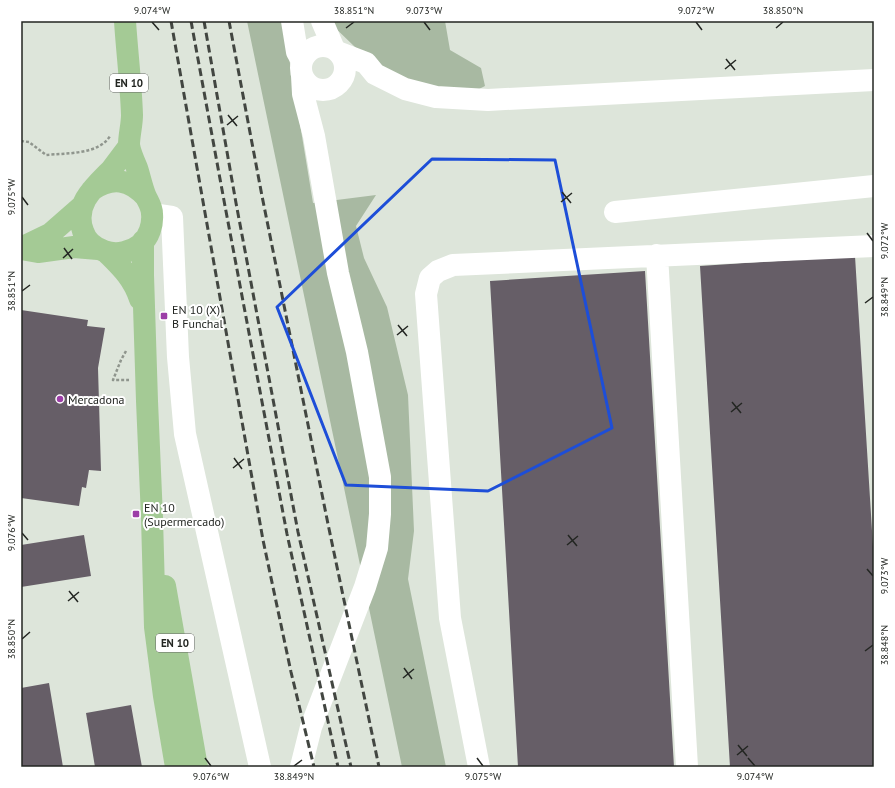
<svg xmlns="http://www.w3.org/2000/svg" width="895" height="788" font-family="'PT Sans',sans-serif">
  <rect width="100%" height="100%" fill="#dde5da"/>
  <path fill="#a8b9a2" d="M247,21H283L313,203L376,195L356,226L364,258L387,307L408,395L414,531L408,579L446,767H402Z
    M328,21H445L450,50L481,68L485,86L473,92L424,87L382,73Z"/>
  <path fill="#665e67" d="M855,256L874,563V767H730L700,266Z
    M645,271L674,767H518L490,281Z
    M21,310L88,320L87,326L105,328L98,368L101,471L89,470L86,488L82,487L79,506L21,498Z
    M84,535L91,576L21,587V545Z
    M49,683L63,767H21V688Z
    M131,705L142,767H95L86,713Z"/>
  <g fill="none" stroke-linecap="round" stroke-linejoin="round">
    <path stroke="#8f958d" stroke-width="2.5" stroke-dasharray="3 2" stroke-linecap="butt" d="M21,141L29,142L46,155C65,153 99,155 110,136
      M126,351L121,360L113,380H129"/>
    <path stroke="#fff" stroke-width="22" d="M292,21L297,52L302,61
      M322,21L334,49
      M301 68a22 22 0 1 1 44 0a22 22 0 1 1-44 0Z
      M340,53L366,63L375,74L405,89L436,97L488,100L874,80
      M615,212L874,186
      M152,214L172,217L178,357L185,434L260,767
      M657,255L687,767
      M301,767L311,727L365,587L377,548L380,514V477L357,352L338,273L314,136L303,94L302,76
      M479,767L450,618L426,294L430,278L438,271L453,265L874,246"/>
    <path stroke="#a4ca95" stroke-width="22" d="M125,21C127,52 131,84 132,115C132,125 129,135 129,145C130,152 134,161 137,168C140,177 142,188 146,197C149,203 152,207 152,214C153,225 149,237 141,244C131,252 117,256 104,251C95,248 86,241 83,231C73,205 94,187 111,170C117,162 123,154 129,146
      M92,190C112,176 130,179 146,197
      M143,241V275L147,401L152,518L155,627L164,696L176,767
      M21,248L50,234L82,206
      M21,249L38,252L74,247L98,249
      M107,253C122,268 133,278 140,299
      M165,586L197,767"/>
    <path stroke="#424641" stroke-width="3" stroke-dasharray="8 4" stroke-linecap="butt" d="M171,21L263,540L291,672L314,767
      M191,21L225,206L287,534L338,767
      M204,21L236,203L298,532L351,767
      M229,21L262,196L328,524L379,767"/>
  </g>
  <path fill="none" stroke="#1d4ed8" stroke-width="3" stroke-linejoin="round" d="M432,159L555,160L612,428L488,491L346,485L277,307Z"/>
  <path fill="none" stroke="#232622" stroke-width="1.5" d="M152,22L159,30M424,22L430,30M696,22L702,30M346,28L354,22M776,28L783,22M726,59L735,70M725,69L736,60M228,115L237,126M227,125L238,116M562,192L571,203M22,197L28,205M561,202L572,193M867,233L873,241M64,248L72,259M63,258L73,249M22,291L30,285M865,303L873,297M398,325L407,336M397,335L408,326M732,402L741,413M731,412L742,403M234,458L242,469M233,468L244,459M22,533L28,540M568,535L577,546M567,545L578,536M867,569L873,576M69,591L78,602M68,601L79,592M22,639L30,632M865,651L873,645M404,668L412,679M403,678L414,669M738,745L747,756M737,755L748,746M205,758L211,766M477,758L483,766M748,758L755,766M294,766L302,760"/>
  <g fill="#9c3ea7" stroke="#fff" stroke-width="1.5">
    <rect x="160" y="312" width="8" height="8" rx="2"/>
    <circle cx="60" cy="399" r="4"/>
    <rect x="132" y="510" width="8" height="8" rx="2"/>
  </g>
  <g text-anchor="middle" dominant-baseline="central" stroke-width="4" stroke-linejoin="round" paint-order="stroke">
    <g fill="#fff" stroke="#656764" stroke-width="1">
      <rect x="110" y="74" width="38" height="18" rx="3"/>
      <rect x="156" y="634" width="38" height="18" rx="3"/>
    </g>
    <g font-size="11" font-weight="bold" fill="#232622">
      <text x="129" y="83">EN 10</text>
      <text x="175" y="643">EN 10</text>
    </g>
    <g font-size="12" fill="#232622" stroke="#fff" text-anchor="start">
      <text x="172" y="309">EN 10 (X)<tspan x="172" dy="14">B Funchal</tspan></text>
      <text x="68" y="399">Mercadona</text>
      <text x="144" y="507">EN 10<tspan x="144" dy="14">(Supermercado)</tspan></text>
    </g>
  </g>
  <rect width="895" height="788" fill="none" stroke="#ffffff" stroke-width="44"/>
  <rect x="22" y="22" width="851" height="744" fill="none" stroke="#232622" stroke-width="1.5"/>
  <g font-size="10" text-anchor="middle" fill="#232622">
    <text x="152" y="14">9.074°W</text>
    <text x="354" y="14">38.851°N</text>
    <text x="424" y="14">9.073°W</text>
    <text x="696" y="14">9.072°W</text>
    <text x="783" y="14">38.850°N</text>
    <text transform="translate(11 197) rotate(-90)" y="4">9.075°W</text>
    <text transform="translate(884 241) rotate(-90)" y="4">9.072°W</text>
    <text transform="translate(11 291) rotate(-90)" y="4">38.851°N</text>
    <text transform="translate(884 297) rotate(-90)" y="4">38.849°N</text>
    <text transform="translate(11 533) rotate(-90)" y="4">9.076°W</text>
    <text transform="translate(884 576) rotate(-90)" y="4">9.073°W</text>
    <text transform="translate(11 639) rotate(-90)" y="4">38.850°N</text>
    <text transform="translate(884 645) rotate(-90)" y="4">38.848°N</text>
    <text x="211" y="780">9.076°W</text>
    <text x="294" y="780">38.849°N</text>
    <text x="483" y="780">9.075°W</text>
    <text x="755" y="780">9.074°W</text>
  </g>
</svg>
